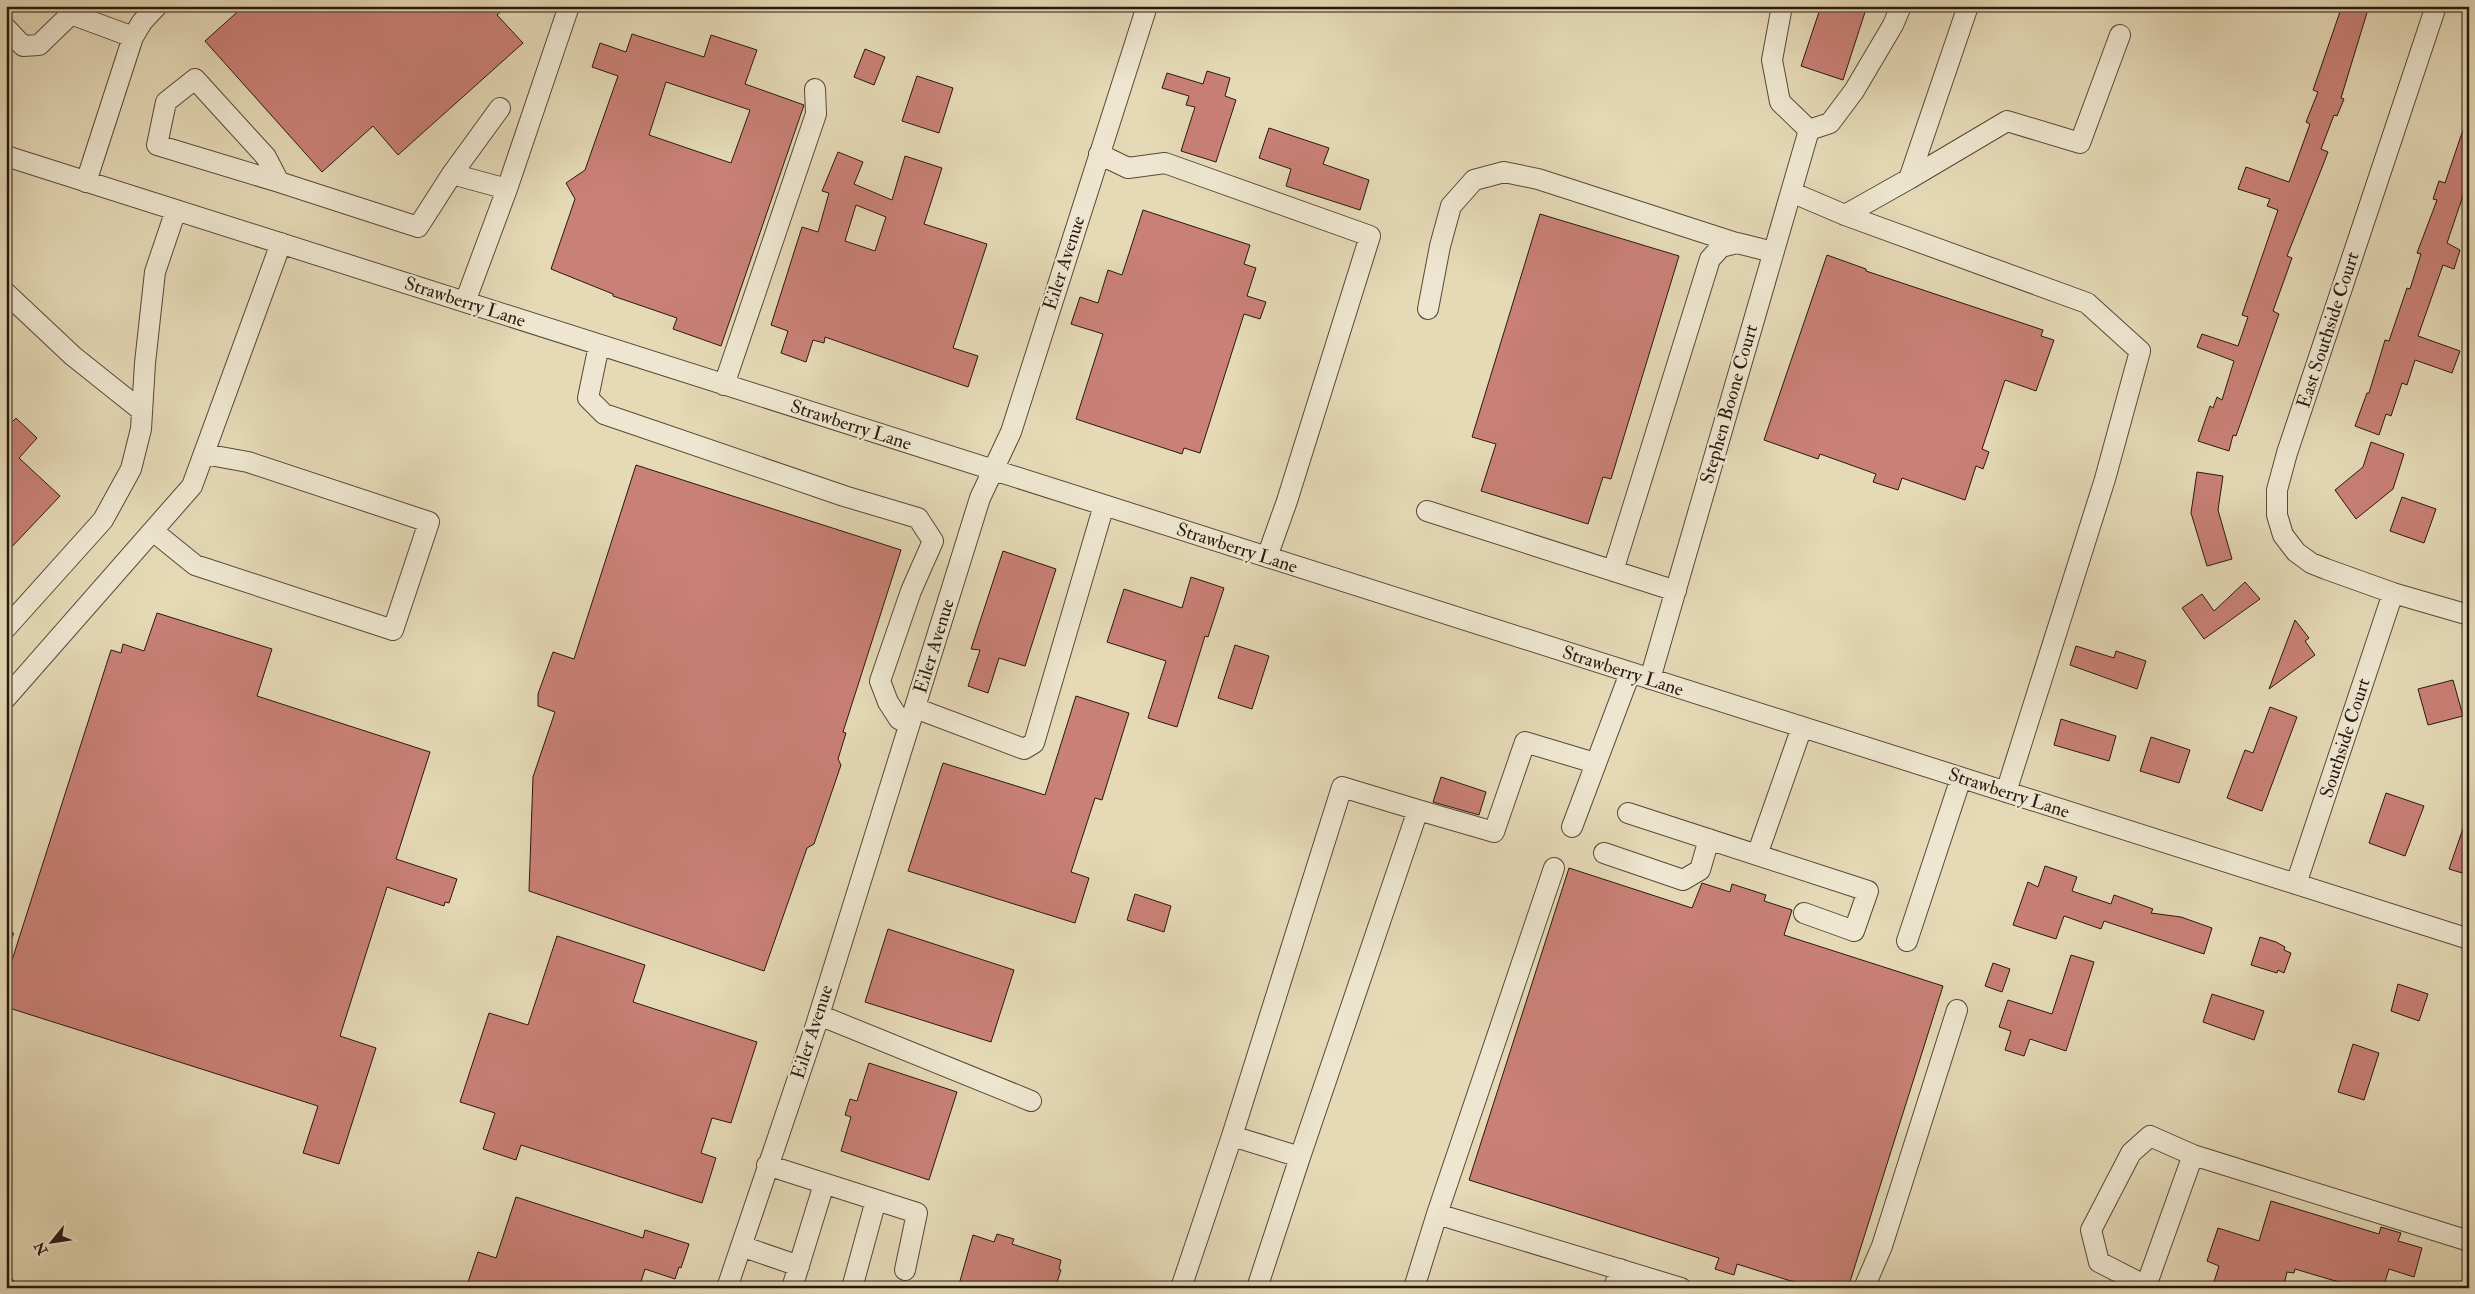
<svg xmlns="http://www.w3.org/2000/svg" width="2475" height="1294" font-family="'IM FELL Double Pica',serif">
  <rect width="100%" height="100%" fill="#e5d9b6"/>
  <filter id="stains"><feTurbulence type="fractalNoise" baseFrequency=".004" numOctaves="4"/><feColorMatrix values="0 0 0 0 .2 0 0 0 0 .09 0 0 0 0 .02 0 0 0 .5 -.17"/></filter>
  <radialGradient id="worn" r=".72"><stop offset=".6" stop-color="#630" stop-opacity="0"/><stop offset="1" stop-color="#630" stop-opacity=".3"/></radialGradient>
  <path fill="#c98077" stroke="#28190e" fill-rule="evenodd" d="M244,6H507L497,15L523,43L398,155L373,126L322,172L205,41Z
    M1821,6H1867L1843,80L1801,66Z
    M2342,6H2369L2341,98L2344,99L2337,116L2334,115L2321,149L2328,152L2323,165L2287,256L2292,258L2273,311L2279,314L2236,436L2233,435L2229,451L2198,441L2210,406L2213,408L2217,397L2222,400L2234,361L2197,347L2202,334L2238,346L2248,317L2242,315L2278,210L2267,206L2270,199L2238,189L2246,167L2289,182L2310,124L2306,122L2318,92L2313,90Z
    M632,34L704,57L711,35L757,50L745,84L804,105L721,346L673,329L677,318L613,296V294L551,269L575,199L566,183L585,170L618,76L592,67L600,43L626,52ZM666,82L750,110L731,163L649,135Z
    M865,49L885,57L874,85L854,77Z
    M1207,71L1230,78L1225,96L1236,100L1216,162L1181,151L1195,107L1186,105L1189,96L1162,88L1167,73L1203,84Z
    M917,76L953,88L939,133L902,121Z
    M2466,121H2469V178L2447,243L2460,250L2454,269L2443,265L2418,336L2460,351L2452,373L2415,360L2407,385L2402,383L2391,416L2386,414L2379,435L2355,426L2367,393H2369L2385,340L2389,341L2407,288L2410,289L2421,254L2417,253L2437,200L2433,199L2439,181L2445,183Z
    M1269,128L1329,148L1323,164L1369,180L1360,210L1286,186L1291,169L1259,158Z
    M838,152L863,162L854,184L892,200L905,156L942,168L924,224L987,244L953,348L978,356L968,387L825,337L824,343L813,340L806,362L781,353L788,331L771,325L802,227L818,232L829,193L822,191ZM856,205L886,217L875,251L845,241Z
    M1143,210L1250,245L1244,264L1256,268L1247,296L1266,302L1260,319L1244,314L1200,453L1184,448L1182,454L1076,419L1103,334L1071,324L1080,297L1098,303L1108,270L1122,275Z
    M1540,214L1679,256L1611,479L1603,477L1588,524L1481,491L1496,444L1472,437Z
    M1827,255L1866,269V271L2043,330L2041,336L2054,340L2036,391L2005,380L1982,449L1989,452L1983,469L1976,466L1965,500L1902,478L1898,490L1873,482L1876,474L1820,454L1818,459L1764,440Z
    M16,418L37,438L19,458L60,496L6,553V428Z
    M2371,442L2404,454L2393,489L2356,519L2335,490L2363,467Z
    M636,465L901,550L843,732L846,733L838,759L841,765L814,844L807,848L764,971L529,891L533,777L555,712L538,706V694L553,652L574,659Z
    M2197,472L2223,476L2218,510L2232,559L2207,566L2191,513Z
    M2402,497L2436,509L2424,543L2390,531Z
    M1003,551L1056,569L1025,666L999,658L988,693L968,686L980,650L971,649Z
    M1191,577L1224,588L1208,637L1205,636L1177,727L1148,718L1166,661L1107,642L1124,589L1182,608Z
    M2245,582L2260,599L2204,639L2182,608L2202,594L2214,611Z
    M157,613L272,649L257,696L430,752L396,859L457,879L449,903L445,902L444,906L387,887L340,1036L376,1048L339,1164L303,1153L318,1106L6,1007V979L111,650L121,653L123,644L144,651Z
    M2295,620L2309,638L2305,641L2315,655L2269,689Z
    M1235,645L1269,656L1252,709L1218,698Z
    M2076,646L2114,658L2116,651L2146,661L2137,689L2070,665Z
    M2453,680L2463,716L2428,725L2418,689Z
    M1076,696L1129,713L1102,800L1095,798L1071,872L1089,878L1075,923L908,871L943,763L1045,795Z
    M2270,707L2297,717L2262,811L2227,798L2245,750L2253,753Z
    M2061,719L2116,736L2109,761L2054,745Z
    M2151,737L2190,750L2179,783L2140,771Z
    M1441,777L1486,792L1479,815L1433,802Z
    M2386,793L2424,806L2405,856L2369,843Z
    M2466,820H2469V875L2449,869Z
    M2045,866L2077,877L2072,891L2111,904L2114,895L2153,909L2151,913L2181,917L2212,928L2204,954L2104,921L2101,929L2064,916L2056,939L2013,925L2028,882L2038,887Z
    M1569,868L1692,908L1702,883L1730,892L1732,884L1766,895L1764,901L1792,910L1784,935L1943,986L1848,1288H1813L1737,1264L1734,1275L1715,1269L1719,1258L1469,1180Z
    M1135,894L1171,906L1164,932L1127,920Z
    M888,929L1014,970L991,1042L865,1002Z
    M557,936L645,965L633,1002L757,1042L731,1123L712,1118L701,1153L716,1158L702,1203L521,1145L516,1160L483,1149L495,1113L460,1102L489,1013L528,1025Z
    M2260,937L2276,942L2285,947L2284,950L2291,953L2284,973L2278,970L2277,973L2251,965Z
    M2071,955L2094,962L2066,1051L2030,1039L2024,1056L2005,1050L2011,1031L1999,1027L2008,1000L2052,1014Z
    M1993,963L2010,969L2002,992L1985,986Z
    M2398,984L2428,994L2419,1021L2391,1011Z
    M2212,994L2264,1011L2254,1040L2203,1022Z
    M2353,1044L2379,1053L2364,1100L2338,1092Z
    M869,1063L957,1092L929,1180L841,1151L851,1117L845,1115L850,1099L857,1101Z
    M516,1197L643,1238L645,1230L689,1244L681,1268L679,1267L675,1279L645,1269L639,1288H466L478,1252L496,1258Z
    M2271,1201L2379,1234L2381,1227L2401,1233L2398,1241L2422,1248L2414,1277L2389,1269L2383,1288H2359L2295,1269L2294,1273L2287,1272L2283,1288H2212L2219,1266L2207,1261L2218,1228L2259,1241Z
    M997,1234L1014,1239L1012,1244L1061,1260L1059,1269L1061,1270L1055,1288H958L973,1235L994,1242Z"/>
  <g fill="none" stroke-linecap="round" stroke-linejoin="round">
    <defs>
      <path id="minor" d="M65,6L71,14L133,37
        M1782,6L1772,60L1780,102L1809,130
        M2436,6L2287,453L2277,490V515L2283,535L2296,552L2311,563L2326,569L2393,593L2469,615
        M6,28L23,46L39,45L71,14
        M1809,130L1830,123L1854,91L1893,25L1901,6
        M1099,154L1128,168L1165,163L1370,236L1287,501L1267,557
        M6,156L2469,939
        M452,174L500,108
        M1909,179L2007,121L2080,143L2120,35
        M86,182L133,37L142,22L157,6
        M279,182L266,157L195,79L166,102L157,145L279,182L418,227L452,174L507,189
        M1791,192L1845,215L2087,303L2140,351L2105,479L2006,792
        M1845,215L1909,179L1968,6
        M6,293L73,356L142,411
        M465,302L507,189L569,6
        M1428,309L1440,246L1451,206L1474,180L1504,172L1538,179L1736,243
        M599,345L588,398L604,414L844,496L918,518L933,541L911,591L880,681L888,702L899,719L909,725
        M724,385L816,114L815,89
        M1427,511L1676,591
        M153,531L195,565L393,630L429,522L248,462L204,454
        M1613,571L1710,259L1721,247L1737,243L1773,252
        M6,628L103,520L131,469L141,429L145,363L155,272L176,210
        M1650,679L1809,130
        M6,698L192,486L281,243
        M915,708L1024,749L1034,743L1104,505
        M1418,810L1342,787L1232,1136L1300,1157L1418,810L1494,832L1525,742L1595,763
        M1628,813L1868,891L1854,931L1804,913
        M1572,827L1630,673
        M1604,853L1683,880L1700,870L1709,839
        M1757,855L1802,727
        M1554,868L1437,1214L1681,1288
        M2296,884L2393,593
        M1907,941L1961,778
        M819,1015L1031,1101
        M2193,1155L2150,1136L2131,1153L2091,1230L2099,1262L2146,1286L2193,1155L2469,1241
        M767,1165L917,1213L905,1270
        M741,1246L799,1266
        M727,1288L815,1028L980,498L1011,432L1147,6
        M792,1288L824,1184
        M852,1288L876,1200
        M1181,1288L1232,1136
        M1257,1288L1300,1157
        M1414,1288L1437,1214
        M1614,1288L1620,1269
        M1864,1288L1882,1246L1957,1010"/>
    </defs>
    <use href="#minor" stroke="#574938" stroke-width="22"/>
    <use href="#minor" stroke="#eee6d0" stroke-width="20"/>
    <defs>
      <path id="rail" d="M6,948L11,934
        M6,1273L15,1288"/>
    </defs>
    <use href="#rail" stroke="#28190e" stroke-width="5.5"/>
    <use href="#rail" stroke="#eee6d0" stroke-width="4" stroke-dasharray="11" stroke-linecap="butt"/>
  </g>
  <g text-anchor="middle" dominant-baseline="central" stroke-width="4.5" stroke-linejoin="round" paint-order="stroke">
    <g font-size="19" fill="#28190e" stroke="#eee6d0">
      <text transform="translate(1064 263) rotate(-72)">Eiler Avenue</text>
      <text transform="translate(465 302) rotate(18)">Strawberry Lane</text>
      <text transform="translate(2328 330) rotate(-72)">East Southside Court</text>
      <text transform="translate(1729 404) rotate(-74)">Stephen Boone Court</text>
      <text transform="translate(851 425) rotate(18)">Strawberry Lane</text>
      <text transform="translate(1237 548) rotate(18)">Strawberry Lane</text>
      <text transform="translate(934 646) rotate(-73)">Eiler Avenue</text>
      <text transform="translate(1623 671) rotate(18)">Strawberry Lane</text>
      <text transform="translate(2345 738) rotate(-72)">Southside Court</text>
      <text transform="translate(2009 793) rotate(18)">Strawberry Lane</text>
      <text transform="translate(812 1032) rotate(-72)">Eiler Avenue</text>
    </g>
  </g>
  <rect width="2475" height="1294" fill="none" stroke="#e5d9b6" stroke-width="25"/>
  <rect x="8" y="8" width="2460" height="1279" fill="none" stroke="#28190e" stroke-width="2.5"/>
  <rect x="12" y="12" width="2450" height="1269" fill="none" stroke="#28190e"/>
  <g transform="translate(52 1242) rotate(240)" stroke="#eee6d0" stroke-width="4" paint-order="stroke">
  <path d="M0-4L9 19L0 12L-9 19Z" fill="#28190e"/>
  <text y="-8" font-size="14" font-weight="bold" text-anchor="middle" fill="#28190e">N</text>
  </g>
  <rect width="100%" height="100%" filter="url(#stains)"/>
  <rect width="100%" height="100%" fill="url(#worn)"/>
</svg>
